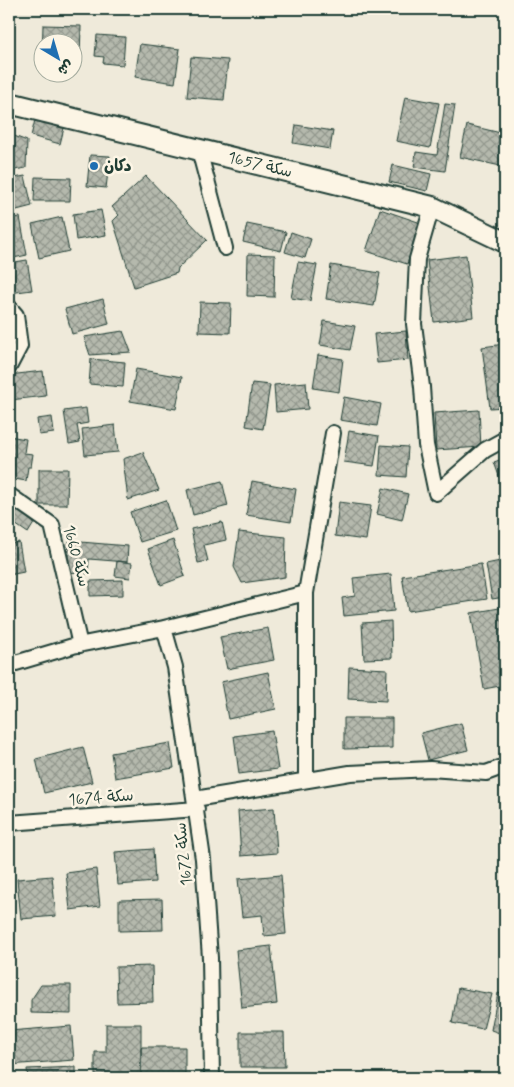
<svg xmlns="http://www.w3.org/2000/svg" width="514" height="1087" font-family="Mynerve,'Playpen Sans Arabic',sans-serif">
  <defs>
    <pattern id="building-cross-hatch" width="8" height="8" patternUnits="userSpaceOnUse" patternTransform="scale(1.25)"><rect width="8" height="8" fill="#b5b9ad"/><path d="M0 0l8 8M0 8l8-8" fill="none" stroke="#93988e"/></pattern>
  </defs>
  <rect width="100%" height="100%" fill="#efeada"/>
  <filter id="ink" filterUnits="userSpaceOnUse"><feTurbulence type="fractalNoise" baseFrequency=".02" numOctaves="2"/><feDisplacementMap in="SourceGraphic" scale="10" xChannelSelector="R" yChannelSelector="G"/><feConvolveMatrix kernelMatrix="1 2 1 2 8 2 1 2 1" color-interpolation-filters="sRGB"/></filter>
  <g filter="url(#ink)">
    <path fill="url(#building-cross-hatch)" stroke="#1f3d34" d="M43,25L81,26L80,58H72V42H42V57Z
      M9,29H10L12,57H9Z
      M97,35L125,37L123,65L103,63L104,57L95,56Z
      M140,44L180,49L175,83L135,77Z
      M191,57L228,60L224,100L187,97Z
      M405,97L439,103L430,148L396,141Z
      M445,104L455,105L445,171L414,167L416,152L437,155Z
      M35,120L64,128L60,144L31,136Z
      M296,125L333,131L330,149L293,143Z
      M467,125L505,134V167L460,157Z
      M9,134L27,141L26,168L9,171Z
      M90,155L110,156L106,188L87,186Z
      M393,165L431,174L427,191L389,182Z
      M25,176L32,206L9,212V179Z
      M146,176L207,240L178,268L177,273L134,287L113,221L119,215L112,207Z
      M35,177L71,178L70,201H34Z
      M380,209L421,223L407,264L366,251Z
      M101,210L106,235L76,240L73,214Z
      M20,217L27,255L9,259V219Z
      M62,217L69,251L39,258L32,224Z
      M247,224L286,232L281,251L243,242Z
      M291,232L311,239L305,258L285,252Z
      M248,254L275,255L274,297L247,296Z
      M466,255L473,317L434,322L427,260Z
      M27,260L32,290L9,293V263Z
      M298,262L317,265L310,301L291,298Z
      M331,265L380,273L374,306L326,299Z
      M103,299L109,324L72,334L65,309Z
      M200,302L231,303L230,333L199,332Z
      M324,321L355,326L350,350L320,345Z
      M123,331L131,352L90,355L84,337Z
      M406,331L408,360L377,363L374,334Z
      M505,344V407L490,408L482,347Z
      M318,355L343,359L339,392L313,388Z
      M91,359L125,362L123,387L89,384Z
      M136,369L182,377L176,409L130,401Z
      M43,371L46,396L10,400L9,375Z
      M306,382L308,409L276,412L274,385Z
      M252,383L270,385L263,429L246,426Z
      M344,397L381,404L377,426L340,420Z
      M86,408L88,423L77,425L80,442L69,444L64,411Z
      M479,410L481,447L436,450L434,413Z
      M52,417L54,433L39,435L37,419Z
      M115,425L118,452L85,455L82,429Z
      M349,431L379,436L374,466L344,462Z
      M9,436L26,439L24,453L33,454L31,467H28L26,481L9,478Z
      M381,445L408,447L406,477L379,475Z
      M143,452L159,490L128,500L123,459Z
      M505,458V493L494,462Z
      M39,469H68L67,505H39Z
      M222,481L228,506L193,515L187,490Z
      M252,481L296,489L291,522L246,515Z
      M383,488L408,494L402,520L377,514Z
      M166,500L176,531L140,542L130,512Z
      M339,502L371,506L366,540L335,536Z
      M15,506L36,520L28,533L9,520V515Z
      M222,522L226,540L204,545L208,561L198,563L191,529Z
      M239,532L286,537L285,577L242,583L234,567Z
      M173,540L185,576L161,585L148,549Z
      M69,541L128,546L127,562L89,559L88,574L67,572Z
      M19,542L24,572L9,575V544Z
      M505,560V597L492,599L486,564Z
      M117,561L132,563L130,578L115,576Z
      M481,564L487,599L408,611L402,576Z
      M391,574L394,611L344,616L342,598L355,596L353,578Z
      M123,580V595L90,596V581Z
      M505,607V661L499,662L505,661V685L484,689L471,613Z
      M391,621L392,658L364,659L362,623Z
      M268,628L274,660L227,669L220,637Z
      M349,667L387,669L386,701L348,699Z
      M268,672L276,709L228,719L221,682Z
      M344,718H392V748L344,749Z
      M461,723L468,750L428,760L421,733Z
      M272,731L278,769L239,774L234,736Z
      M170,743L174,768L115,778L111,753Z
      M83,747L92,782L44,793L36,759Z
      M274,808L277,853L241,856L238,811Z
      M153,849L155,882L118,885L115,852Z
      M96,869L100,906L70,910L66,873Z
      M281,875L286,934L264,936L262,915L242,917L238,879Z
      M52,876L56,916L21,919L17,879Z
      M162,899L163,930L119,931V900Z
      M271,946L277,1004L242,1008L236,950Z
      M152,966L153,1002L117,1003L116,967Z
      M41,985H71V1014L31,1013V1000Z
      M458,988L492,994L483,1029L452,1023Z
      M498,993L505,995V1035L491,1030Z
      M106,1024H141V1075H95V1052H106Z
      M71,1026L74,1060L9,1065V1031Z
      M240,1032H284L285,1067H240Z
      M141,1047H185V1078H141Z
      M76,1067V1078H28L27,1069Z"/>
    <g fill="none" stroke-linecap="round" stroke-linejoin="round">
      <defs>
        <path id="street" d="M199,150L225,248
          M432,207L417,259L414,324L422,387L426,445L436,493L485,450L505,439
          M9,307L16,315L20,346L9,367
          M9,495L52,525L80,645
          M164,628L175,667L203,859L210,958L212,1078
          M9,665L73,646L164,628L306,593
          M306,780V593L333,433
          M195,799L350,773L430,769L486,773L505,766
          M9,823L197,809"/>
        <path id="secondary" d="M9,103L432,207L505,242"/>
      </defs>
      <use href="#street" stroke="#1f3d34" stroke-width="18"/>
      <use href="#secondary" stroke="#1f3d34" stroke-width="24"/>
      <use href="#street" stroke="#fcf5e5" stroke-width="14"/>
      <use href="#secondary" stroke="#fcf5e5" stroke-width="20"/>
    </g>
  </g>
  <circle fill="#1f6fb2" stroke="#fcf5e5" stroke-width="2" cx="94" cy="166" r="5"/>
  <g text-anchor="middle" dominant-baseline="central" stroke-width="5" stroke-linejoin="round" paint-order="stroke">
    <g font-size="16" fill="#1f3d34" stroke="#fcf5e5">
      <text transform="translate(260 165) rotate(14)">سكة 1657</text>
      <text transform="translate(76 556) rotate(75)">سكة 1660</text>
      <text transform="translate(101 798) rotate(-4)">سكة 1674</text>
      <text transform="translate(184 854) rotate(-96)">سكة 1672</text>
    </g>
    <g font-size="16" font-weight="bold" fill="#1f3d34" stroke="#fcf5e5" text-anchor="start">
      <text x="104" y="166">دكان</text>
    </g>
  </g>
  <rect width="514" height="1087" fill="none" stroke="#fcf5e5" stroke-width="30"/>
  <rect x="15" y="15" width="484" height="1057" fill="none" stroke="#1f3d34" stroke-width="2" filter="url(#ink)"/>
  <g transform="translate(58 58) rotate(142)"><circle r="24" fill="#fcf5e5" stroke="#a4ab9e"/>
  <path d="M0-4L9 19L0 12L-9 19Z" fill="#1f6fb2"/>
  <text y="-8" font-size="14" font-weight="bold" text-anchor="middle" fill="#1f3d34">ش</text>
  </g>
</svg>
